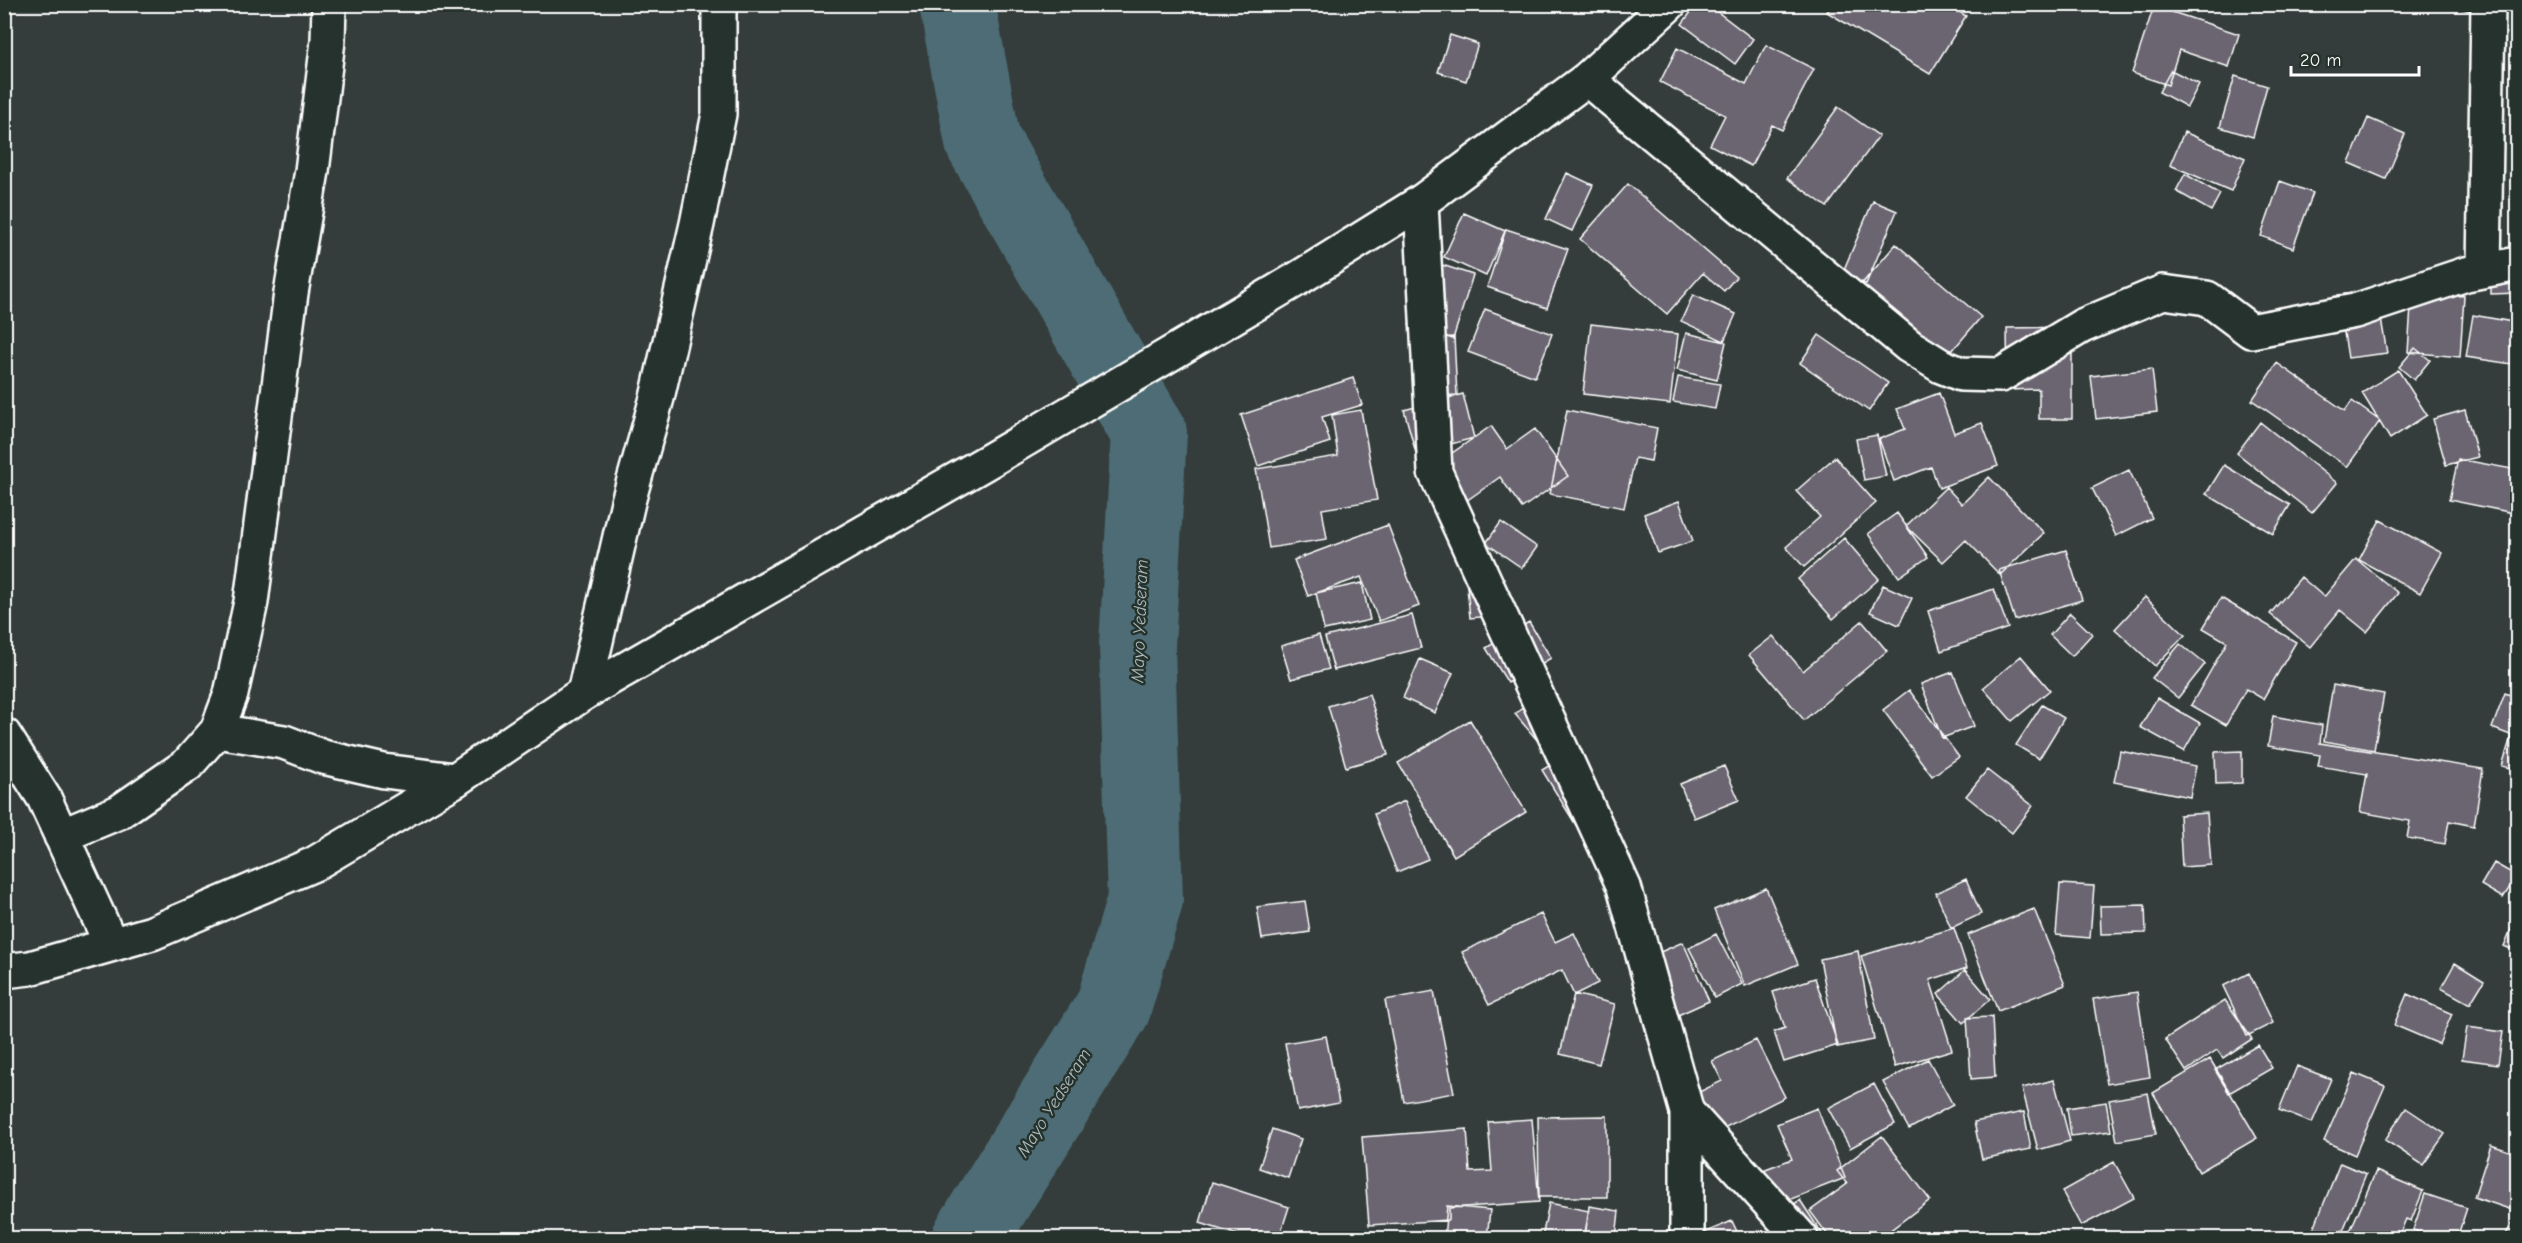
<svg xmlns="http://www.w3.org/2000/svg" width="2522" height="1243" font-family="'Comic Neue',sans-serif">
  <rect width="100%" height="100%" fill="#343d3b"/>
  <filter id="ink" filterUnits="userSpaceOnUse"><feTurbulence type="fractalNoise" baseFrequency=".0167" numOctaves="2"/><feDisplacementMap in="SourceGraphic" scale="12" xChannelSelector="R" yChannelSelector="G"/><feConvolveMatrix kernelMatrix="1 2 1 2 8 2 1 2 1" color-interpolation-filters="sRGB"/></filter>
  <g filter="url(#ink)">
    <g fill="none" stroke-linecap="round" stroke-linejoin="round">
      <path stroke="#4e6c74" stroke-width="76" d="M957,4L983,142L1149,433L1137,646L1145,900L1113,1008L970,1238"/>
    </g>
    <path fill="#6a6571" stroke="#fff" stroke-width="1.5" d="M1697,4H1707L1753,39L1735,64L1682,24Z
      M1832,4H1947L1966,16L1930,74L1827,12Z
      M2457,4H2506L2502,20L2456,7Z
      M2154,6L2239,34L2229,67L2179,50L2168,85L2132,73Z
      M1450,35L1478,44L1466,81L1438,72Z
      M1766,45L1814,69L1782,130L1772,125L1751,166L1710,145L1725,115L1660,82L1677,48L1746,84Z
      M2171,70L2199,84L2187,107L2159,92Z
      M2235,76L2267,86L2253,137L2220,127Z
      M1838,107L1879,136L1827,207L1787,178Z
      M2368,118L2405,134L2386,179L2349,163Z
      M2184,132L2245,158L2231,191L2170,165Z
      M1567,173L1593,185L1572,231L1546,219Z
      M2185,174L2220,194L2211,211L2176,191Z
      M2280,181L2313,193L2293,248L2261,236Z
      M1628,184L1736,277L1724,291L1703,273L1667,314L1580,239Z
      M1873,201L1897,211L1866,284L1842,274Z
      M1464,213L1505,231L1486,276L1444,257Z
      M1506,229L1568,249L1547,308L1487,287Z
      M1896,244L1981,317L1946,358L1860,286Z
      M1430,261L1473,275L1453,339L1409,325Z
      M2518,265V293L2491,294V266Z
      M2376,290L2387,353L2348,358L2338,295Z
      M2412,292L2464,296L2460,357L2408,352Z
      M1693,295L1736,314L1724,341L1681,321Z
      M1485,309L1552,334L1535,377L1468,352Z
      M2473,315L2518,323V365L2466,357Z
      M1591,324L1678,334L1670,404L1583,394Z
      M2072,327V419H2039V389L2008,390L2007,328Z
      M1686,333L1726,342L1717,380L1677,370Z
      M1819,335L1888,383L1869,411L1800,363Z
      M1454,337L1457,395L1420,397L1417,339Z
      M2415,348L2430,360L2414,380L2399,367Z
      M2277,363L2345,411L2352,401L2380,421L2347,467L2252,400Z
      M2152,369L2157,412L2096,419L2091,376Z
      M2398,370L2427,415L2390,439L2362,393Z
      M1678,377L1720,384L1715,409L1673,402Z
      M1353,378L1362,405L1322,417L1330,442L1258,466L1241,415Z
      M1939,393L1954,433L1982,423L1998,466L1939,488L1931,467L1894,481L1879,439L1905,429L1897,409Z
      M1463,394L1474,438L1416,453L1404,410Z
      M1361,410L1377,500L1322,509L1327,539L1269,548L1256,469L1338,456L1332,415Z
      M1567,410L1657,428L1651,461L1635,458L1624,508L1550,494Z
      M2465,410L2478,457L2446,465L2433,419Z
      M2260,422L2337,483L2312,513L2237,453Z
      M1491,426L1507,449L1535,429L1568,476L1522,508L1500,477L1459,506L1432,467Z
      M1877,435L1886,476L1864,480L1856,439Z
      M1835,457L1876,503L1804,567L1786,547L1820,517L1796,491Z
      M2458,459L2518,470V492L2514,513L2449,500Z
      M2224,465L2290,505L2273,534L2206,494Z
      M2129,470L2152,518L2116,536L2092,488Z
      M1989,477L2044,533L2000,575L1966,540L1943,562L1906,526L1946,487L1962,504Z
      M1679,501L1693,541L1658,553L1644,514Z
      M1897,513L1928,557L1899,577L1868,534Z
      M2380,520L2442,553L2420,593L2359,560Z
      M1501,522L1537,547L1522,568L1486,543Z
      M1388,525L1419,606L1379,621L1361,577L1308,596L1294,560Z
      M1844,538L1879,579L1833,619L1798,579Z
      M2066,550L2082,600L2015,620L1999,570Z
      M2356,559L2398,593L2367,632L2340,610L2310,647L2270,614L2301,577L2324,597Z
      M1466,576L1503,615L1470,618Z
      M1362,583L1370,620L1324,630L1316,593Z
      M1883,585L1912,598L1899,625L1870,612Z
      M1994,589L2008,628L1941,651L1928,611Z
      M2145,597L2185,635L2155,666L2115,629Z
      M2221,598L2296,642L2263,699L2246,689L2226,725L2191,705L2227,642L2203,628Z
      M2070,613L2092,634L2072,656L2050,635Z
      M1412,615L1421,648L1334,670L1325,637Z
      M1862,621L1887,651L1804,720L1749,655L1773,636L1803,671Z
      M1529,622L1551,658L1508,683L1486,648Z
      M1319,635L1329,669L1291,679L1281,646Z
      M2180,644L2205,664L2178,698L2152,678Z
      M2021,656L2050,690L2012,721L1983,688Z
      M1420,659L1453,673L1435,713L1403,698Z
      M1953,672L1974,726L1942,738L1921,684Z
      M2333,685L2384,694L2374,750L2324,741Z
      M1909,690L1959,757L1932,776L1883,710Z
      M2505,693L2518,698V738L2492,728Z
      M1369,694L1388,755L1346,767L1328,706Z
      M1538,695L1548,753L1515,714Z
      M2157,698L2200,723L2184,751L2140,727Z
      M2042,705L2064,718L2039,759L2016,745Z
      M2273,716L2322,725L2320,743L2483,769L2474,826L2449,821L2445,844L2407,838L2410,821L2360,812L2367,774L2318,766L2320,755L2268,746Z
      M1470,720L1526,812L1454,856L1398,763Z
      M2511,737L2518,739V770L2502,766Z
      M2120,751L2196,766L2190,797L2114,782Z
      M2242,751V783L2216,784L2215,752Z
      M1570,753L1610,818L1582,835L1542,770Z
      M1724,766L1739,800L1694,818L1680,784Z
      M1987,770L2033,806L2012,833L1966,796Z
      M1405,801L1428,859L1397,872L1374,814Z
      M2207,813L2211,865L2182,867L2179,815Z
      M2494,863L2517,876L2503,898L2481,885Z
      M1966,879L1981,914L1951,928L1936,893Z
      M2060,884L2094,886L2090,938L2056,935Z
      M1766,888L1798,964L1745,986L1714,910Z
      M1305,901L1310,932L1262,939L1257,907Z
      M2145,905L2146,933L2101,934L2100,906Z
      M2034,909L2065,985L1998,1011L1968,935Z
      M1541,914L1555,942L1574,933L1598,983L1574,995L1562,970L1489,1005L1462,952Z
      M2515,920L2518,921V952L2504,946Z
      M1954,928L1967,968L1930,980L1952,1050L1895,1067L1861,956Z
      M1716,934L1742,984L1715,998L1689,948Z
      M1683,942L1709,1001L1658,1024L1631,965Z
      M1858,951L1874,1040L1837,1047L1820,959Z
      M2455,963L2484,981L2470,1004L2441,988Z
      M1965,970L1990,999L1963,1023L1938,994Z
      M2249,973L2273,1023L2247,1036L2223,986Z
      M1815,978L1838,1045L1784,1062L1774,1032L1785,1028L1773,992Z
      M1434,991L1454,1093L1404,1102L1385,1000Z
      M2137,992L2150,1077L2107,1084L2093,999Z
      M1574,994L1615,1004L1599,1064L1560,1054Z
      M2407,994L2452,1014L2439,1044L2394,1025Z
      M2225,1000L2252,1039L2223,1058L2217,1050L2186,1071L2165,1039Z
      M1992,1017L1995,1077L1971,1079L1967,1018Z
      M2467,1027L2503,1032L2498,1064L2462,1059Z
      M1326,1036L1339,1103L1298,1111L1285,1043Z
      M1756,1040L1785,1097L1714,1133L1695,1094L1722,1081L1712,1061Z
      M2258,1045L2272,1068L2229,1093L2215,1070Z
      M1928,1059L1953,1105L1909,1129L1883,1082Z
      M2210,1059L2257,1138L2199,1172L2153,1093Z
      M2297,1066L2331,1079L2312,1123L2279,1110Z
      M2354,1073L2385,1086L2355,1155L2324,1141Z
      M2054,1080L2070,1141L2038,1150L2022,1088Z
      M1874,1084L1895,1124L1850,1148L1828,1108Z
      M2148,1093L2156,1134L2117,1141L2109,1100Z
      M2106,1102L2111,1131L2071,1136L2067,1108Z
      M1817,1108L1845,1178L1760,1211L1747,1176L1792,1159L1777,1124Z
      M2406,1108L2445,1134L2423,1165L2385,1140Z
      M2024,1112L2031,1149L1982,1159L1974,1122Z
      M1607,1116V1197H1539L1538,1117Z
      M1532,1119L1539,1202L1449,1208V1220L1369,1225L1362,1137L1467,1129L1470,1172L1492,1171L1488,1122Z
      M1272,1129L1301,1139L1288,1178L1259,1168Z
      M1882,1136L1930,1200L1880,1238H1830L1810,1211L1847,1184L1837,1171Z
      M2491,1145L2518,1154V1212L2474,1197Z
      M2114,1162L2134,1198L2081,1226L2062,1191Z
      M2340,1163L2366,1174L2340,1238H2326L2312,1233Z
      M2376,1171L2423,1191L2411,1221L2406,1219L2398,1238H2347Z
      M1212,1182L1289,1207L1279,1238H1247L1200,1223Z
      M2425,1194L2467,1208L2457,1238H2437L2413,1230Z
      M1800,1200L1825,1238H1780L1768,1221Z
      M1549,1203L1589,1211L1584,1238H1542Z
      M1447,1206L1490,1210L1487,1238H1444Z
      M1589,1206L1619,1211L1616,1238H1585Z
      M2518,1212V1238H2504Z
      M1732,1221L1740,1238H1692Z"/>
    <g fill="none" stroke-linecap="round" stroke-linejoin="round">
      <defs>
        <path id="minor" d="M1587,79L1909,346L1941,366L1961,374L2001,375L2082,326L2163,292L2207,298L2251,331L2355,311L2466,274L2518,264
          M1421,202L1435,472L1624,887L1687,1112V1238
          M2484,270L2488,4
          M584,693L628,502L657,398L697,224L719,114V4
          M217,731L284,742L323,757L384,771L455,780
          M4,735L44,798L111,944
          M61,836L119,812L187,765L217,731L231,694L251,602L291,293L312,171L328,41L329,4
          M1687,1112L1801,1238"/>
        <path id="secondary" d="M4,971L30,968L152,933L314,864L455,780L584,693L992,459L1294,281L1421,202L1587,79L1669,4"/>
      </defs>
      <use href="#minor" stroke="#fff" stroke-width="38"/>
      <use href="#secondary" stroke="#fff" stroke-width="38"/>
      <use href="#minor" stroke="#26332d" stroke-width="33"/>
      <use href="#secondary" stroke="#26332d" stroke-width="33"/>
    </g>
  </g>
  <g text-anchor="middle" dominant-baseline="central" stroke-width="5" stroke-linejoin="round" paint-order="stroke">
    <g font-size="18" font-style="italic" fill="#afbdc0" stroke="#26332d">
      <text transform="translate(1140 621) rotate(-88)">Mayo Yedseram</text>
      <text transform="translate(1054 1103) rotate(-58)">Mayo Yedseram</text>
    </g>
  </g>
  <rect width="2522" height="1243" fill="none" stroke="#26332d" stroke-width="24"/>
  <rect x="12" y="12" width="2498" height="1219" fill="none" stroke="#fff" stroke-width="2" filter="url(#ink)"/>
  <path d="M2291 66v9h128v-9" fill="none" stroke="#ffffff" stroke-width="3"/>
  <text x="2300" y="66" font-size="18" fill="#ffffff" stroke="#26332d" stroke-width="4.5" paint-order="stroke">20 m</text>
</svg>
